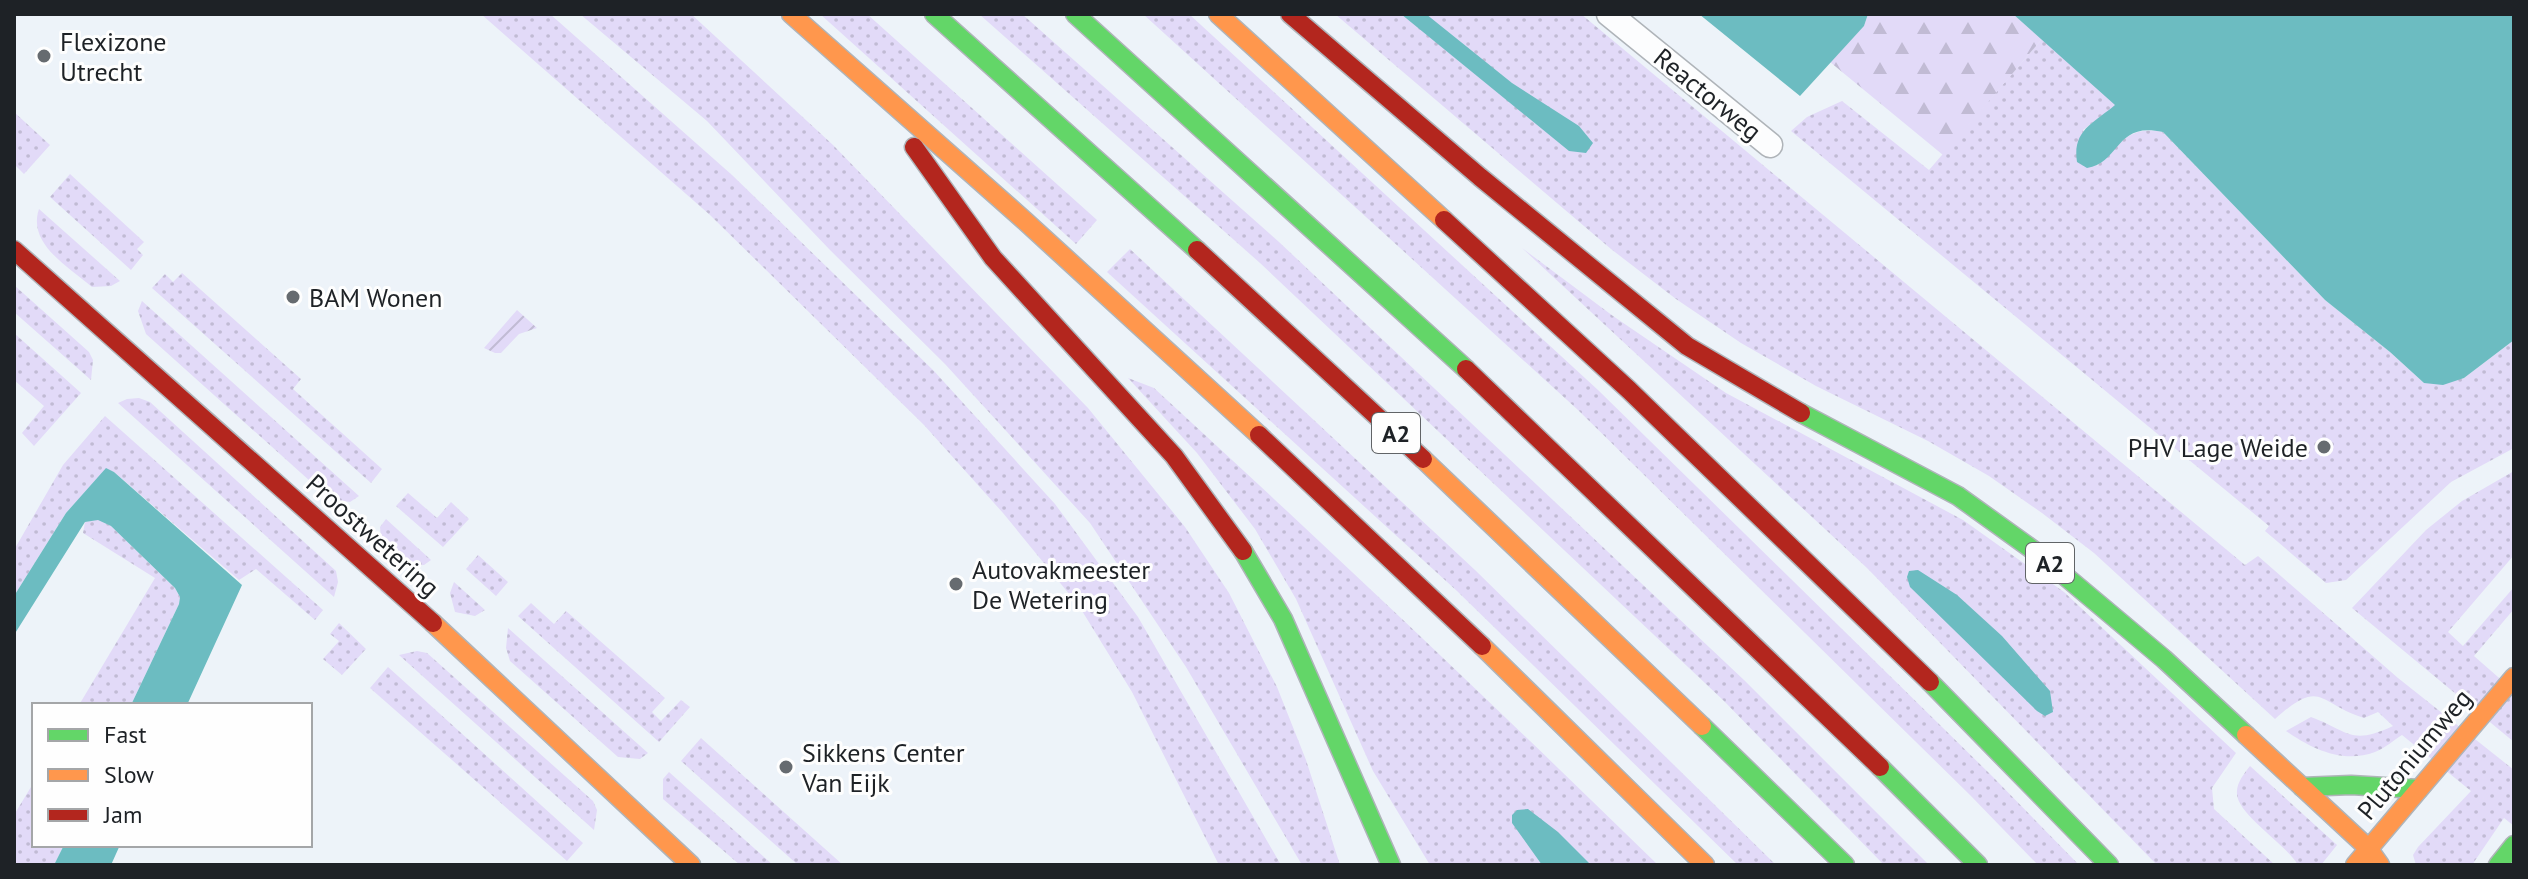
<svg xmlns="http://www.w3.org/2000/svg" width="2528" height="879" font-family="'PT Sans',sans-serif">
  <defs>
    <pattern id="grass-dots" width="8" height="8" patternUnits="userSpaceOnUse" patternTransform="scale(2)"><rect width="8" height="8" fill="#e2daf8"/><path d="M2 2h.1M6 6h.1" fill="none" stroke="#c1bbd4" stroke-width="1.8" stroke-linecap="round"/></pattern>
    <pattern id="forest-firs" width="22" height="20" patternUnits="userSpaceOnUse" patternTransform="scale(2)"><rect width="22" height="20" fill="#e2daf8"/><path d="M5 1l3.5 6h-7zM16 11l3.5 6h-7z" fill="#c1bbd4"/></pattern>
    <pattern id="garden-furrows" width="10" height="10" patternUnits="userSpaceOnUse" patternTransform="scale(2)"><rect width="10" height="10" fill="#e2daf8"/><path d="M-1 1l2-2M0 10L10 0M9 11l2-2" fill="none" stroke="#c1bbd4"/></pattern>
  </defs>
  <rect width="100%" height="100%" fill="#edf3f9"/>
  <path fill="url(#grass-dots)" d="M481,14H550L732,175L934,371L1055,504L1138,617L1281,865H1219L1132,692L1079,606L1003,513L924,425L710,215Z
    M580,14H691L833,145L1088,408L1185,527L1229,593L1277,687L1306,760L1340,865H1302L1186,667L1090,523L945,364L830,250L707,121Z
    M820,14H867L1097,220L1076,244Z
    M979,14H1022L1279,242L1744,680L1929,865H1884L1724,701L1260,263Z
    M1143,14H1189L1598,390L1992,776L2079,865H2038L1970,795L1578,410Z
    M1335,14H1581L2245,565L2258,556L2398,678L2514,770V826L2504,818L2472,865H2416L2413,855L2418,847L2471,791L2402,735C2394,740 2384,749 2375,752C2343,764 2312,749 2286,731L2311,717C2349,731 2350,746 2393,726L2378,712L2364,718C2317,703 2322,677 2275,719L2094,553L2042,513L1989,476L1928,441L1816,386L1741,343L1676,299L1611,249Z
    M2042,39L2116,105L2083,130L2097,166C2119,144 2129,125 2163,132L2325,300L2390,352L2424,383L2464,378L2514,340V448L2451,482L2346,580L2326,583L2265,531L2269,526L1791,131L1807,117L1842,101L1929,170Z
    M14,112L50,145L24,174L14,164Z
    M70,174L144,242L137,249L143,255L131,270L50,197Z
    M39,209L120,281L111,286L92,287C69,267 27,244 39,209Z
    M1522,248L1613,316L1726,393L1963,520L2064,592L2236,753L2212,788L2214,809L2275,865H2157L1867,568Z
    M1130,249L1475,570L1776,865H1738L1457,591L1107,272Z
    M182,273L301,379L293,389L382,469L371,483L152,288L165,274L173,282Z
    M14,285L89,352L93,360L91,380L14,312Z
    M142,301L359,496L350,502L330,499L146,334L138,311Z
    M14,333L81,393L34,446L22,433L44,406L14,380Z
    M1128,378L1154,388C1324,544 1492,703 1658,865H1430L1373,771L1296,599L1255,529L1197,453Z
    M139,398L150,402L336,571L338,582L334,597L118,403L127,399Z
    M105,416L323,610L315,620L256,569L239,580L114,472L106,469L66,513L14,596V550L63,465Z
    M2514,471V555L2448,632L2463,646L2514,587V609L2474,656L2514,691V742L2352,608L2426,530L2462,501Z
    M408,493L437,518L451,502L469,519L443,547L396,506Z
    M98,519L111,526L175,588L180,597L179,604L131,705H79L155,578L83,533L85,522Z
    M386,519L431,560L424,565L403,566L382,548L380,527Z
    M478,555L508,582L496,596L466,569Z
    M454,582L485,610L475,616L455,612L450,593Z
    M531,603L554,624L566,611L665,698L652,712L661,721L681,700L690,707L659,742L518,616Z
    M339,623L366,649L342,675L323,659L339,641L330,634Z
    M508,628L648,753L640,759L618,757L510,661L506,648Z
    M417,651L427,653L593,801L597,810L594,830L399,655Z
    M388,667L583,843L567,861L370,688Z
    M701,738L843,865H798L681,761Z
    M2250,766L2337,845L2321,865H2298C2286,844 2238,815 2237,794C2236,783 2244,774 2250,766Z
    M669,772L773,865H740L663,799V779Z
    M34,782V845H64L54,865H14V815Z"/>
  <path fill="url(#forest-firs)" d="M1868,14H2013L2042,39L1943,155L1830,62L1864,26Z"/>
  <path fill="url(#garden-furrows)" d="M517,310L537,328L519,334L501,353H495L484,348Z"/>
  <path fill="#6cbcc1" d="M1401,14H1426L1512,83L1579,126L1593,143L1586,153L1569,151Z
    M1699,14H1868L1864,26L1800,96Z
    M2013,14H2514V340L2464,378L2443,385L2424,383L2390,352L2325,300L2163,132C2115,121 2121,162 2087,168L2077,162C2072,130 2094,123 2115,105Z
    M106,468L114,472L242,585L187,705H131L179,604L180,597L175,588L111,526L98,520L85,522L14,635V596L66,513Z
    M1918,570L1957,595L2002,636L2050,691L2053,712L2045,716L2037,711L1910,587L1907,577L1909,571Z
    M1528,809L1558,832L1591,865H1542L1512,823V815L1517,810Z
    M64,845H120L111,865H54Z"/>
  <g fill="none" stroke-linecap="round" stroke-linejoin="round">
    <defs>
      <path id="street" d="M1609,14L1770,145"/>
      <path id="fast" d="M934,14L1197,250
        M1075,14L1466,369
        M1801,413L1958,496L2040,555L2164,659L2246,735
        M1243,551L1283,619L1391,865
        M1930,682L2109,865
        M1702,726L1845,865
        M1880,767L1978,865
        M2302,787L2351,785L2419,789
        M2498,865L2514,845"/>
      <path id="slow" d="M791,14L1025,221L1259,435
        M1218,14L1444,220
        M1423,459L1702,726
        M433,623L691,865
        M1482,646L1705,865
        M2246,735L2368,848L2380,865
        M2355,865L2514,677"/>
      <path id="jam" d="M1290,14L1480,177L1687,346L1801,413
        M914,147L993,258L1174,456L1243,551
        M1444,220L1629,390L1930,682
        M14,250L433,623
        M1197,250L1423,459
        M1466,369L1880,767
        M1259,435L1482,646"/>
    </defs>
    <use href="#street" stroke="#afb4b9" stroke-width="27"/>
    <use href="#fast" stroke="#afb4b9" stroke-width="21"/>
    <use href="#slow" stroke="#afb4b9" stroke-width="21"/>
    <use href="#jam" stroke="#afb4b9" stroke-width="21"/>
    <use href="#street" stroke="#fcfdfe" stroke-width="24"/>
    <use href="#fast" stroke="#63d668" stroke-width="18"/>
    <use href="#slow" stroke="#ff974d" stroke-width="18"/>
    <use href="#jam" stroke="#b3261e" stroke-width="18"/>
  </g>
  <g fill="#666b70" stroke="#fefefe" stroke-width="3">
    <circle cx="44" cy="56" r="8"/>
    <circle cx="293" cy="297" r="8"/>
    <circle cx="2324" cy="447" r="8"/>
    <circle cx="956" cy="584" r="8"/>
    <circle cx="786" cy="767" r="8"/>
  </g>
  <g text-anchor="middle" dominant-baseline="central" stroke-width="6" stroke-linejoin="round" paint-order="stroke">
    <g fill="#fefefe" stroke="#616467" stroke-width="2">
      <rect x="1372" y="413" width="48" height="40" rx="6"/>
      <rect x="2026" y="543" width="48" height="40" rx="6"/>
    </g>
    <g font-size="24" font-weight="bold" fill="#1e2226">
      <text x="1396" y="433">A2</text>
      <text x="2050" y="563">A2</text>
    </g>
    <g font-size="26" fill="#1e2226" stroke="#fefefe" text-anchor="start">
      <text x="60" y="41">Flexizone<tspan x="60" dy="30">Utrecht</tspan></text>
      <text x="309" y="297">BAM Wonen</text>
      <text x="2308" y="447" text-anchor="end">PHV Lage Weide</text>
      <text x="972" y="569">Autovakmeester<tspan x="972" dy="30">De Wetering</tspan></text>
      <text x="802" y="752">Sikkens Center<tspan x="802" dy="30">Van Eijk</tspan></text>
    </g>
    <g font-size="26" fill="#1e2226" stroke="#fefefe">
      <text transform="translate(1708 94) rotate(39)">Reactorweg</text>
      <text transform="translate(373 535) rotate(42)">Proostwetering</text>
      <text transform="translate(2414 754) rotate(-50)">Plutoniumweg</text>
    </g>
  </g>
  <rect width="2528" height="879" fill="none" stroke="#1e2226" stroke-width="32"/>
  <rect x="32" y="703" width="280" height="144" fill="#fefefe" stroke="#a4a6a8" stroke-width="2"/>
  <rect x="48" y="729" width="40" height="12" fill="#63d668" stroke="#a4a6a8" stroke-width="2"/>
  <text x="104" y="743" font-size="24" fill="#1e2226">Fast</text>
  <rect x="48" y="769" width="40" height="12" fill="#ff974d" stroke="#a4a6a8" stroke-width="2"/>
  <text x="104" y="783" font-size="24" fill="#1e2226">Slow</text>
  <rect x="48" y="809" width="40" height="12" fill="#b3261e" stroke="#a4a6a8" stroke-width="2"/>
  <text x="104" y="823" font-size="24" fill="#1e2226">Jam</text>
</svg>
